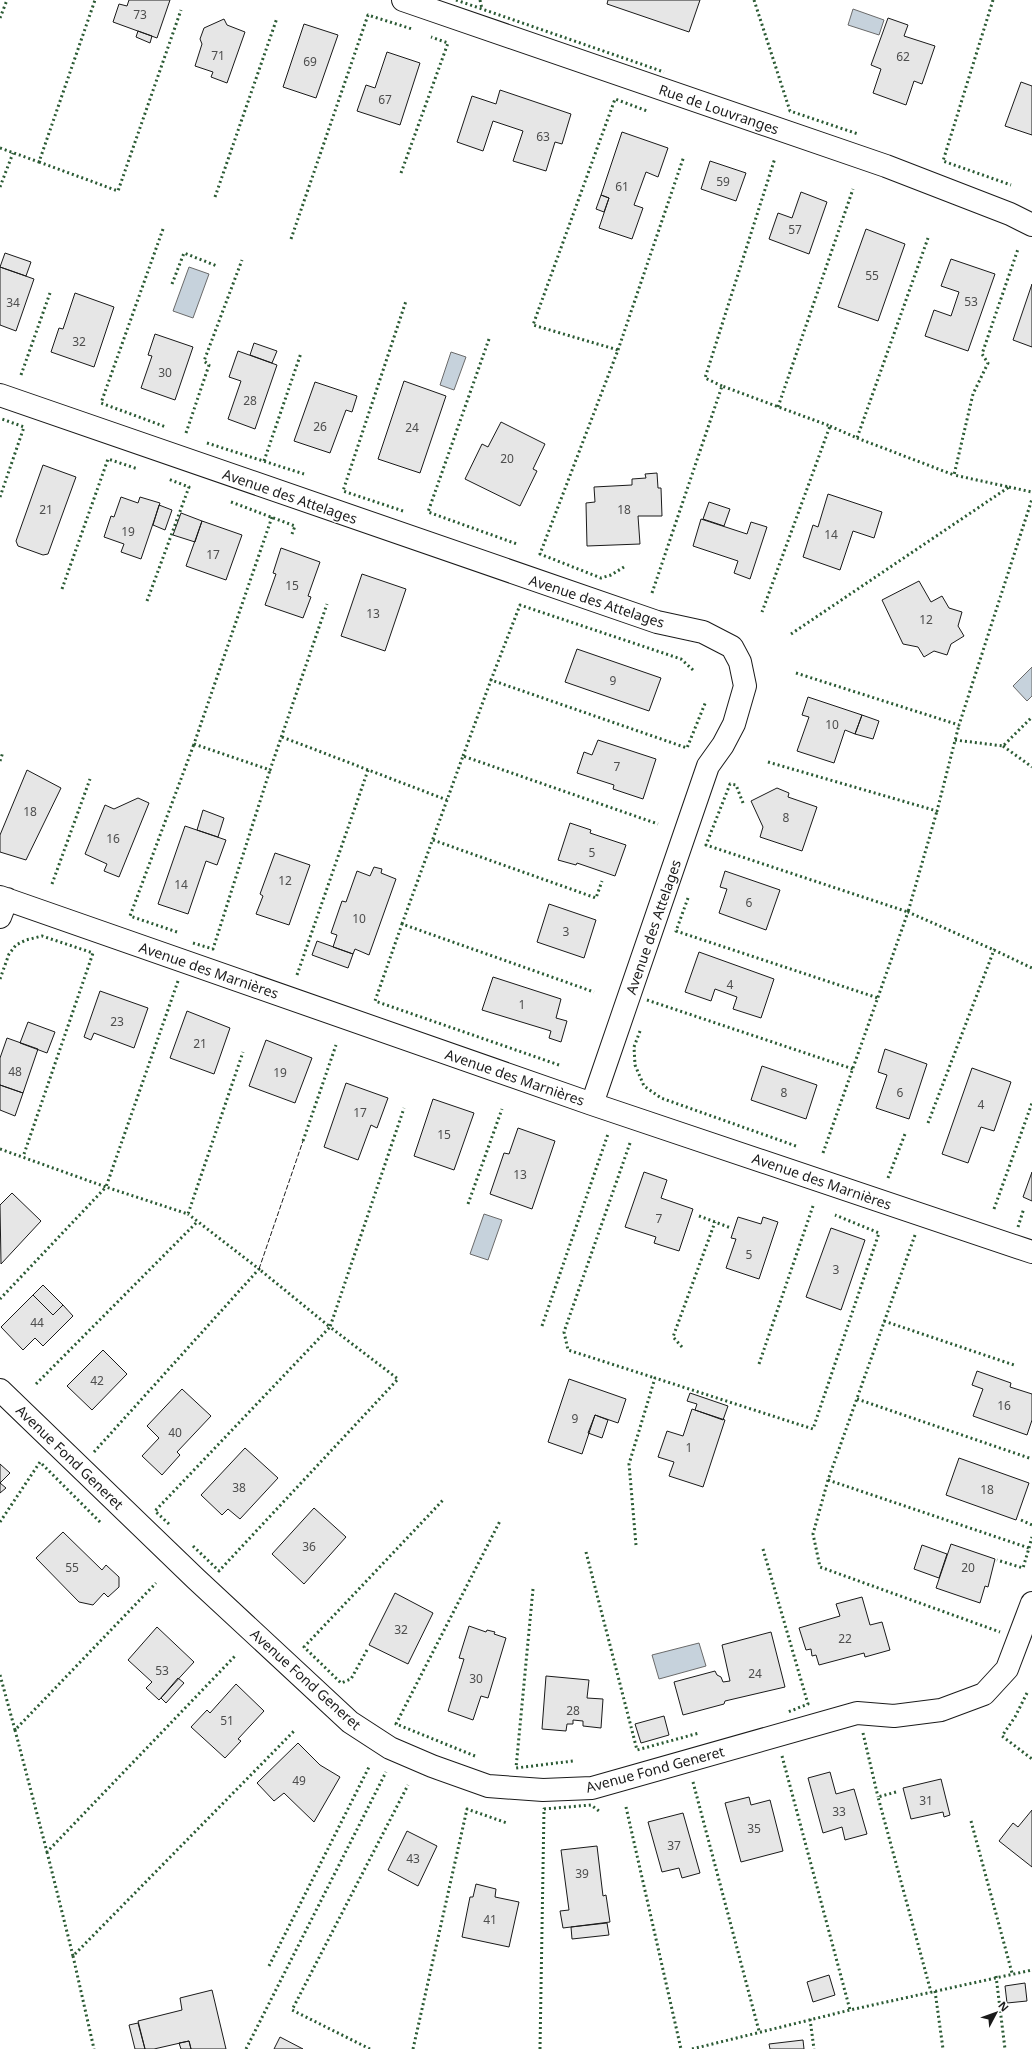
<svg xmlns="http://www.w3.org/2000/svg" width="1032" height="2049" font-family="'Noto Sans',sans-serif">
  <rect width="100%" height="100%" fill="#fff"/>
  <path fill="#c6d2dc" stroke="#6a6a6a" d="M853,9L884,20L879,35L848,25Z
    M189,267L209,274L193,318L173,311Z
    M451,352L466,357L454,390L440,385Z
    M1032,667V696L1027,701L1013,686Z
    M484,1214L502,1220L488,1260L470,1254Z
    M699,1643L706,1666L659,1679L652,1655Z"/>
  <path fill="#e6e6e6" stroke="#1a1a1a" d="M129,0H170L157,38L113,22L119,4L127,6Z
    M608,0H700L689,32L607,4Z
    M888,18L908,25L904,36L935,46L922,84L914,81L906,105L873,93L881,69L871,65Z
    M224,19L227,25L245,32L227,83L211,77L213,72L195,66L202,44L200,39L204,28Z
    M304,24L338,35L316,98L283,87Z
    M138,31L152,36L150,43L136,37Z
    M387,52L420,63L400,125L357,111L366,85L375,88Z
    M1021,82L1032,86V135L1005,126Z
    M500,90L571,114L562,144L555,142L546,171L513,161L523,131L493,121L483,151L457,142L472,96L496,104Z
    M622,132L668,148L658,177L646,172L634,205L643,208L632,239L599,228L609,198L601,195Z
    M710,161L746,173L736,201L701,189Z
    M801,192L827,202L809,254L769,239L778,213L792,218Z
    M601,195L609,198L604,212L596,209Z
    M866,229L905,244L878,321L838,307Z
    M5,253L31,262L26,276L0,267Z
    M951,259L995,274L968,351L925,336L934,310L951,316L959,292L941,286Z
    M0,267L34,279L16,331L0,325Z
    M1032,284V347L1013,340Z
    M75,293L114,307L94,367L51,352L59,328L63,329Z
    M155,334L193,347L175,400L141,388L152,356L148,355Z
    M254,343L277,351L272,363L250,355Z
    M238,351L277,365L255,429L228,419L241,381L229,377Z
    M404,381L446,396L420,473L378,459Z
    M315,382L357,396L352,412L346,410L330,453L294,441Z
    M501,422L545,444L533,469L537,471L520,506L465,479L482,444L488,447Z
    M43,465L76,477L48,554L43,555L18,546L16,541Z
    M657,473L658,488H661L662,516H638L640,544L587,546L586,503L595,502L594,487L632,485V479L646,478L645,474Z
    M828,494L882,512L874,538L853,531L840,570L803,557L813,525L818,527Z
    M121,497L138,503L140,497L160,503L141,559L121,552L124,544L104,537L111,516L114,517Z
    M709,502L730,509L724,526L703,519Z
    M159,505L172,510L165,530L153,525Z
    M181,513L202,521L195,542L173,535Z
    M701,519L747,534L751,522L767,527L750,579L734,573L738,561L693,546Z
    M202,521L242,535L226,580L186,566Z
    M281,548L320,562L308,596L311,597L303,618L265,605L276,574L273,573Z
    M362,574L406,589L385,651L341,636Z
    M919,581L931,602L942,596L949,608L962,612L958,626L964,636L951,644L947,655L934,651L924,657L918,647L903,644L882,600Z
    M577,649L661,678L649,711L565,682Z
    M808,697L862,715L855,734L845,730L834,763L797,751L809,717L802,715Z
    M862,715L879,721L873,739L855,734Z
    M598,740L656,759L643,799L613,789L614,785L577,773L584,752L592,755Z
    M27,770L61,788L26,860L0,852V835Z
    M777,788L789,793L788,797L817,807L802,851L760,837L763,827L751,801Z
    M138,798L149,803L119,877L104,871L107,864L85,854L105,805L114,809Z
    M203,810L224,818L218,837L197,830Z
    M570,823L591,830L590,833L626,845L615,876L577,863L576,865L558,860Z
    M185,826L226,840L217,865L206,861L188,914L158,904Z
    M275,853L310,865L289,925L256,914L263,896L260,894Z
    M374,867L382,869L381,873L396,879L369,955L355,949L353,954L333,947L337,935L331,933L342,901L346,902L357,871L370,876Z
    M725,871L780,890L766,930L719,913L727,889L720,887Z
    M549,904L596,920L584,958L537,942Z
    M317,941L353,954L348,968L312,955Z
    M699,952L774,979L761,1018L733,1009L737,997L715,989L711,1001L685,992Z
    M493,977L561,999L556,1018L567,1021L561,1042L549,1038L551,1031L482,1010Z
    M100,991L148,1008L134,1048L94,1033L91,1040L84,1037Z
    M187,1011L230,1028L214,1074L170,1058Z
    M28,1022L55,1032L47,1053L20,1043Z
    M7,1038L38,1049L23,1093L0,1085V1058Z
    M266,1040L312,1058L295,1103L249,1086Z
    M885,1049L927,1064L909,1119L876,1108L887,1075L878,1072Z
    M762,1066L817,1085L806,1119L751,1100Z
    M972,1068L1011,1082L994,1131L981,1127L968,1163L942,1154Z
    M346,1083L388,1098L377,1128L371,1125L358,1160L324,1147Z
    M0,1085L23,1093L15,1116L0,1110Z
    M433,1099L474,1113L454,1170L414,1156Z
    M518,1128L555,1141L532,1209L490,1194L504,1153L509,1154Z
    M644,1172L667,1180L661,1198L693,1209L679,1251L654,1243L656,1237L625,1227Z
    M1032,1172V1201L1023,1197Z
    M12,1193L41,1221L1,1264L0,1205Z
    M738,1217L761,1224L763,1217L778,1222L759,1279L726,1268L736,1239L731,1238Z
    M831,1228L865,1240L841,1310L806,1297Z
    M43,1285L63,1305L53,1315L33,1295Z
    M33,1295L53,1315L63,1305L73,1316L43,1346L35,1338L23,1350L1,1327Z
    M103,1350L127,1374L92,1410L67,1386Z
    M977,1371L1011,1383L1010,1387L1032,1394V1420L1027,1435L973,1416L983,1389L972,1385Z
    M569,1379L626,1399L618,1423L595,1415L582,1454L548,1442Z
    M182,1389L211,1416L177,1452L180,1455L162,1475L142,1456L159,1438L147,1426Z
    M690,1393L728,1406L723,1420L695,1410L697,1404L687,1401Z
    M692,1409L725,1420L703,1487L669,1476L674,1462L658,1457L667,1431L683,1436Z
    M595,1415L608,1420L602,1438L588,1433Z
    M245,1448L278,1478L240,1519L228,1509L222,1515L201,1495Z
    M959,1458L1029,1483L1016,1520L946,1495Z
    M0,1464L10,1473L0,1483L6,1488L0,1493Z
    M314,1508L346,1537L304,1584L272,1554Z
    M63,1532L102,1570L106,1565L119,1577V1587L108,1597L104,1593L93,1605L79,1602L36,1558Z
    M951,1544L995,1559L988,1587L985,1586L980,1603L936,1588Z
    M922,1545L947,1554L939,1578L914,1569Z
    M395,1593L433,1613L408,1664L369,1645Z
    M862,1597L870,1625L882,1622L890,1650L865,1657L864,1653L819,1665L816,1655L812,1656L811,1649L806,1650L799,1628L840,1616L836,1604Z
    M469,1626L486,1632L487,1630L495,1632L494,1634L506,1638L488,1698L481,1696L473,1720L448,1711L464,1659L459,1658Z
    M157,1627L194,1662L159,1700L146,1688L152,1682L128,1660Z
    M771,1632L785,1687L725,1701L724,1704L683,1715L674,1682L715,1671L717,1675L721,1677L723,1682L730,1681L722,1645Z
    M546,1676L589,1680L587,1698L603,1699L601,1728L583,1726V1721L573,1720V1724H567L566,1731L542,1729Z
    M178,1678L184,1683L166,1703L161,1698Z
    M236,1684L264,1711L238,1739L241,1741L225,1758L191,1727L207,1710L210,1713Z
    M664,1716L669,1735L641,1743L635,1724Z
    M298,1743L320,1765L340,1777L314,1822L284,1793L274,1801L257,1783Z
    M830,1772L836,1794L854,1789L867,1834L845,1840L842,1827L823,1833L808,1778Z
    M941,1779L950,1815L944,1817L943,1812L911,1819L903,1788Z
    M749,1797L751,1805L770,1800L783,1851L741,1862L725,1803Z
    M1032,1810V1867L999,1841L1013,1823L1018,1827Z
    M683,1813L700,1873L682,1878L679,1868L662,1872L648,1822Z
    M407,1831L437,1846L418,1886L388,1870Z
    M597,1846L603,1896L606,1895L610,1922L563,1928L560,1911L569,1910L561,1850Z
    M476,1884L496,1889L495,1897L519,1902L509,1947L462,1937L470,1897H473Z
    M607,1923L609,1935L572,1939L571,1927Z
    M829,1975L835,1995L813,2002L807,1982Z
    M1025,1983L1027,2001L1007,2003L1005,1986Z
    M212,1990L226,2049H191L189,2041L154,2049H145L138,2021L182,2010L180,1998Z
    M138,2023L145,2049H135L129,2025Z
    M280,2037L303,2049H274Z
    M803,2040L804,2049H770L769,2044Z
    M189,2041L191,2049H181L179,2043Z"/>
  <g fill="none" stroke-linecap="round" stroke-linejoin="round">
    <defs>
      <path id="street" d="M403,0L886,166L1010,214L1032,225
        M0,395L657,622L703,632L732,647L740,662L745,686L734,724L723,745L708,766L592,1104
        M0,897L592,1104L1032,1252
        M0,917L7,899
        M0,1390L196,1579L350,1722L390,1748L432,1766L488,1786L543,1790L592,1788L857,1713L894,1716L941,1710L984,1694L1007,1669L1032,1603"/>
    </defs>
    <use href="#street" stroke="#1a1a1a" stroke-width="24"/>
    <use href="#street" stroke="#fff" stroke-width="22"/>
    <path stroke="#2b5a34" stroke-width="3" stroke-dasharray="2 3" stroke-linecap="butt" d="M456,0L664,72
      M480,0L482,9
      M754,0L790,111L858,134
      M993,0L943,161L1011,185
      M0,18L7,0
      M0,148L39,162L95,0
      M39,162L118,191L181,10
      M401,173L448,43L431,37
      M0,187L13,153
      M215,197L277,18
      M163,229L101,403L166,427
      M291,239L368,15L412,29
      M172,284L184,253L217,266
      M489,339L428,512L517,544
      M618,350L684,156
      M21,375L50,293
      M722,386L705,378L775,158
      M778,407L853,189
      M830,426L857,438L928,238
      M186,433L209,365L204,361L242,260
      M857,438L954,475L973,394L988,363L982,354L1018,249
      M207,443L304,474
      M264,461L301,353
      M1009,487L1032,492
      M0,497L24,427L2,419
      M231,502L295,526L292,534
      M403,511L343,491L406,301
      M272,517L194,744L270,770L327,604
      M624,567L611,575L601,578L540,554L618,350L533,325L615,99L647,111
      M62,589L108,459L138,469
      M652,593L722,386L830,426L762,612
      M147,601L189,487L168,479
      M791,634L1009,487L954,475
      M693,670L681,659L520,605L491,680L687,748L706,701
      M796,673L959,725L1032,499
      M282,737L447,800
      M955,740L1003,746L1032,717
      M1003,746L1032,767
      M463,756L491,680
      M0,761L3,752
      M768,762L937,811L959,725
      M743,803L736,785L730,784L706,845L908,912L937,811
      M433,840L596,898L602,881
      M52,884L90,779
      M688,898L676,931L878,998
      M402,924L463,756L658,824
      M177,932L130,916L194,744
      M193,943L213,949L270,770
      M297,975L368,770
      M0,979L9,954L16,945L26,940L42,936L93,953L23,1157
      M178,981L106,1187L188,1214L243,1052
      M647,1000L853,1069
      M640,1031L634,1047L635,1065L644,1086L661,1098L796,1146
      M559,1065L375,1001L402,924L594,992
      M928,1123L994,950L1032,968
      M303,1141L336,1045
      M630,1143L564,1332L568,1350L655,1378
      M0,1149L106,1187L0,1299
      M823,1153L908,912L994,950
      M888,1178L905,1134
      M468,1204L502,1109
      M994,1209L1032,1103
      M699,1216L731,1228
      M1018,1227L1024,1208
      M915,1235L828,1480L813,1534L820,1567L1000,1632
      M884,1321L1014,1365
      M542,1326L608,1134
      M682,1347L673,1337L715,1222
      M759,1364L813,1206
      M36,1384L198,1221
      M857,1399L1032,1459
      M94,1452L259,1269L188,1214
      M828,1480L1029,1548L1023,1568L997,1560
      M1021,1520L1032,1525
      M0,1522L40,1462L101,1523
      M169,1524L155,1511L330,1327L259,1269
      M636,1545L629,1464L655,1378L813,1429L879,1233L835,1215
      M193,1546L219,1571L398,1379L330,1327L404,1108
      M1029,1548L1032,1537
      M763,1549L808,1704L788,1712
      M586,1552L637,1750L699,1733
      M533,1589L516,1768L573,1761
      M367,1650L351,1679L341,1683L304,1647L444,1499
      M0,1675L15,1730L156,1583
      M1027,1693L1015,1717L1002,1736L1032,1759
      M15,1730L47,1852L235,1656
      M863,1733L878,1797
      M475,1756L396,1724L500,1521
      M782,1756L850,2010
      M693,1782L759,2031
      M896,1792L878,1797L931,1992
      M626,1807L681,2049
      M971,1821L1012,1973
      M47,1852L73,1956L295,1730
      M73,1956L94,2049
      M269,1966L369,1767
      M996,1976L1005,2049
      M935,1991L943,2049
      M810,2019L814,2049
      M246,2049L386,1772
      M370,2049L292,2010L408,1785
      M413,2049L467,1809L507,1823
      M540,2049L544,1809L591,1805L599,1811
      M692,2049L850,2010L1032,1970"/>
    <path stroke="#1a1a1a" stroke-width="1" stroke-dasharray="5 2" stroke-linecap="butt" d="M259,1269L303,1141"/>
  </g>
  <g text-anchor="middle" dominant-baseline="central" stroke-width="3" stroke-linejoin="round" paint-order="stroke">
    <g font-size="12" fill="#4d4d4d">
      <text x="140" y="14">73</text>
      <text x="218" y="55">71</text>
      <text x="903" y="56">62</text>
      <text x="310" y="61">69</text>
      <text x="385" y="99">67</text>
      <text x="543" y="136">63</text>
      <text x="723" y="181">59</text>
      <text x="622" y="186">61</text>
      <text x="795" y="229">57</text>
      <text x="872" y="275">55</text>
      <text x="971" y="301">53</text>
      <text x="13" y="302">34</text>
      <text x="79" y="341">32</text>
      <text x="165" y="372">30</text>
      <text x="250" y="400">28</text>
      <text x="320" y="426">26</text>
      <text x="412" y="427">24</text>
      <text x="507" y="458">20</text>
      <text x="46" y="509">21</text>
      <text x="624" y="509">18</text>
      <text x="128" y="531">19</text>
      <text x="831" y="534">14</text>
      <text x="213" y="554">17</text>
      <text x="292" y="585">15</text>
      <text x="373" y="613">13</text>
      <text x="926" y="619">12</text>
      <text x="613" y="680">9</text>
      <text x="832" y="724">10</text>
      <text x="617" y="766">7</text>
      <text x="30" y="811">18</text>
      <text x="786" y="817">8</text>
      <text x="113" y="838">16</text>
      <text x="592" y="852">5</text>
      <text x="285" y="880">12</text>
      <text x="181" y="884">14</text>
      <text x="749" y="902">6</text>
      <text x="359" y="918">10</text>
      <text x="566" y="931">3</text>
      <text x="730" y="984">4</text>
      <text x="522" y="1004">1</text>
      <text x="117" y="1021">23</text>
      <text x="200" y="1043">21</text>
      <text x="15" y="1071">48</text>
      <text x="280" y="1072">19</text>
      <text x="784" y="1092">8</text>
      <text x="900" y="1092">6</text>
      <text x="981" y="1104">4</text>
      <text x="360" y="1112">17</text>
      <text x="444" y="1134">15</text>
      <text x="520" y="1174">13</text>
      <text x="659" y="1218">7</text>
      <text x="749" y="1254">5</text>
      <text x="836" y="1269">3</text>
      <text x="37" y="1322">44</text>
      <text x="97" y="1380">42</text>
      <text x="1004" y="1405">16</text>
      <text x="575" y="1418">9</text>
      <text x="175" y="1432">40</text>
      <text x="689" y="1447">1</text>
      <text x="239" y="1487">38</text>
      <text x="987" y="1489">18</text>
      <text x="309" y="1546">36</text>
      <text x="72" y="1567">55</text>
      <text x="968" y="1567">20</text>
      <text x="401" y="1629">32</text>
      <text x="845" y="1638">22</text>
      <text x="162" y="1670">53</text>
      <text x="755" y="1673">24</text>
      <text x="476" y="1678">30</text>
      <text x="573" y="1710">28</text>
      <text x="227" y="1720">51</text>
      <text x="299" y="1780">49</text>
      <text x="926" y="1800">31</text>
      <text x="839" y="1811">33</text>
      <text x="754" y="1828">35</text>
      <text x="674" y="1845">37</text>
      <text x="413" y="1858">43</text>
      <text x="582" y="1873">39</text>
      <text x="490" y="1919">41</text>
    </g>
    <g font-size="14" fill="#1a1a1a" stroke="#fff">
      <text transform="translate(719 109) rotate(19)">Rue de Louvranges</text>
      <text transform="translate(290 496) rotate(19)">Avenue des Attelages</text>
      <text transform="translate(597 601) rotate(18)">Avenue des Attelages</text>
      <text transform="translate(653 927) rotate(-71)">Avenue des Attelages</text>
      <text transform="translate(209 970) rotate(19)">Avenue des Marnières</text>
      <text transform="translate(515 1077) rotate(19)">Avenue des Marnières</text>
      <text transform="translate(822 1181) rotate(19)">Avenue des Marnières</text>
      <text transform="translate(70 1457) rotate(44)">Avenue Fond Generet</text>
      <text transform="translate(306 1679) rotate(42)">Avenue Fond Generet</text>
      <text transform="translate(655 1769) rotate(-15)">Avenue Fond Generet</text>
    </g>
  </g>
  <g transform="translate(996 2013) rotate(49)" stroke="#ffffff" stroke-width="3" paint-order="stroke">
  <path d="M0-3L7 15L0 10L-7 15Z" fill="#1a1a1a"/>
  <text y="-6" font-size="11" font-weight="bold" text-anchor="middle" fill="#1a1a1a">N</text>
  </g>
</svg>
